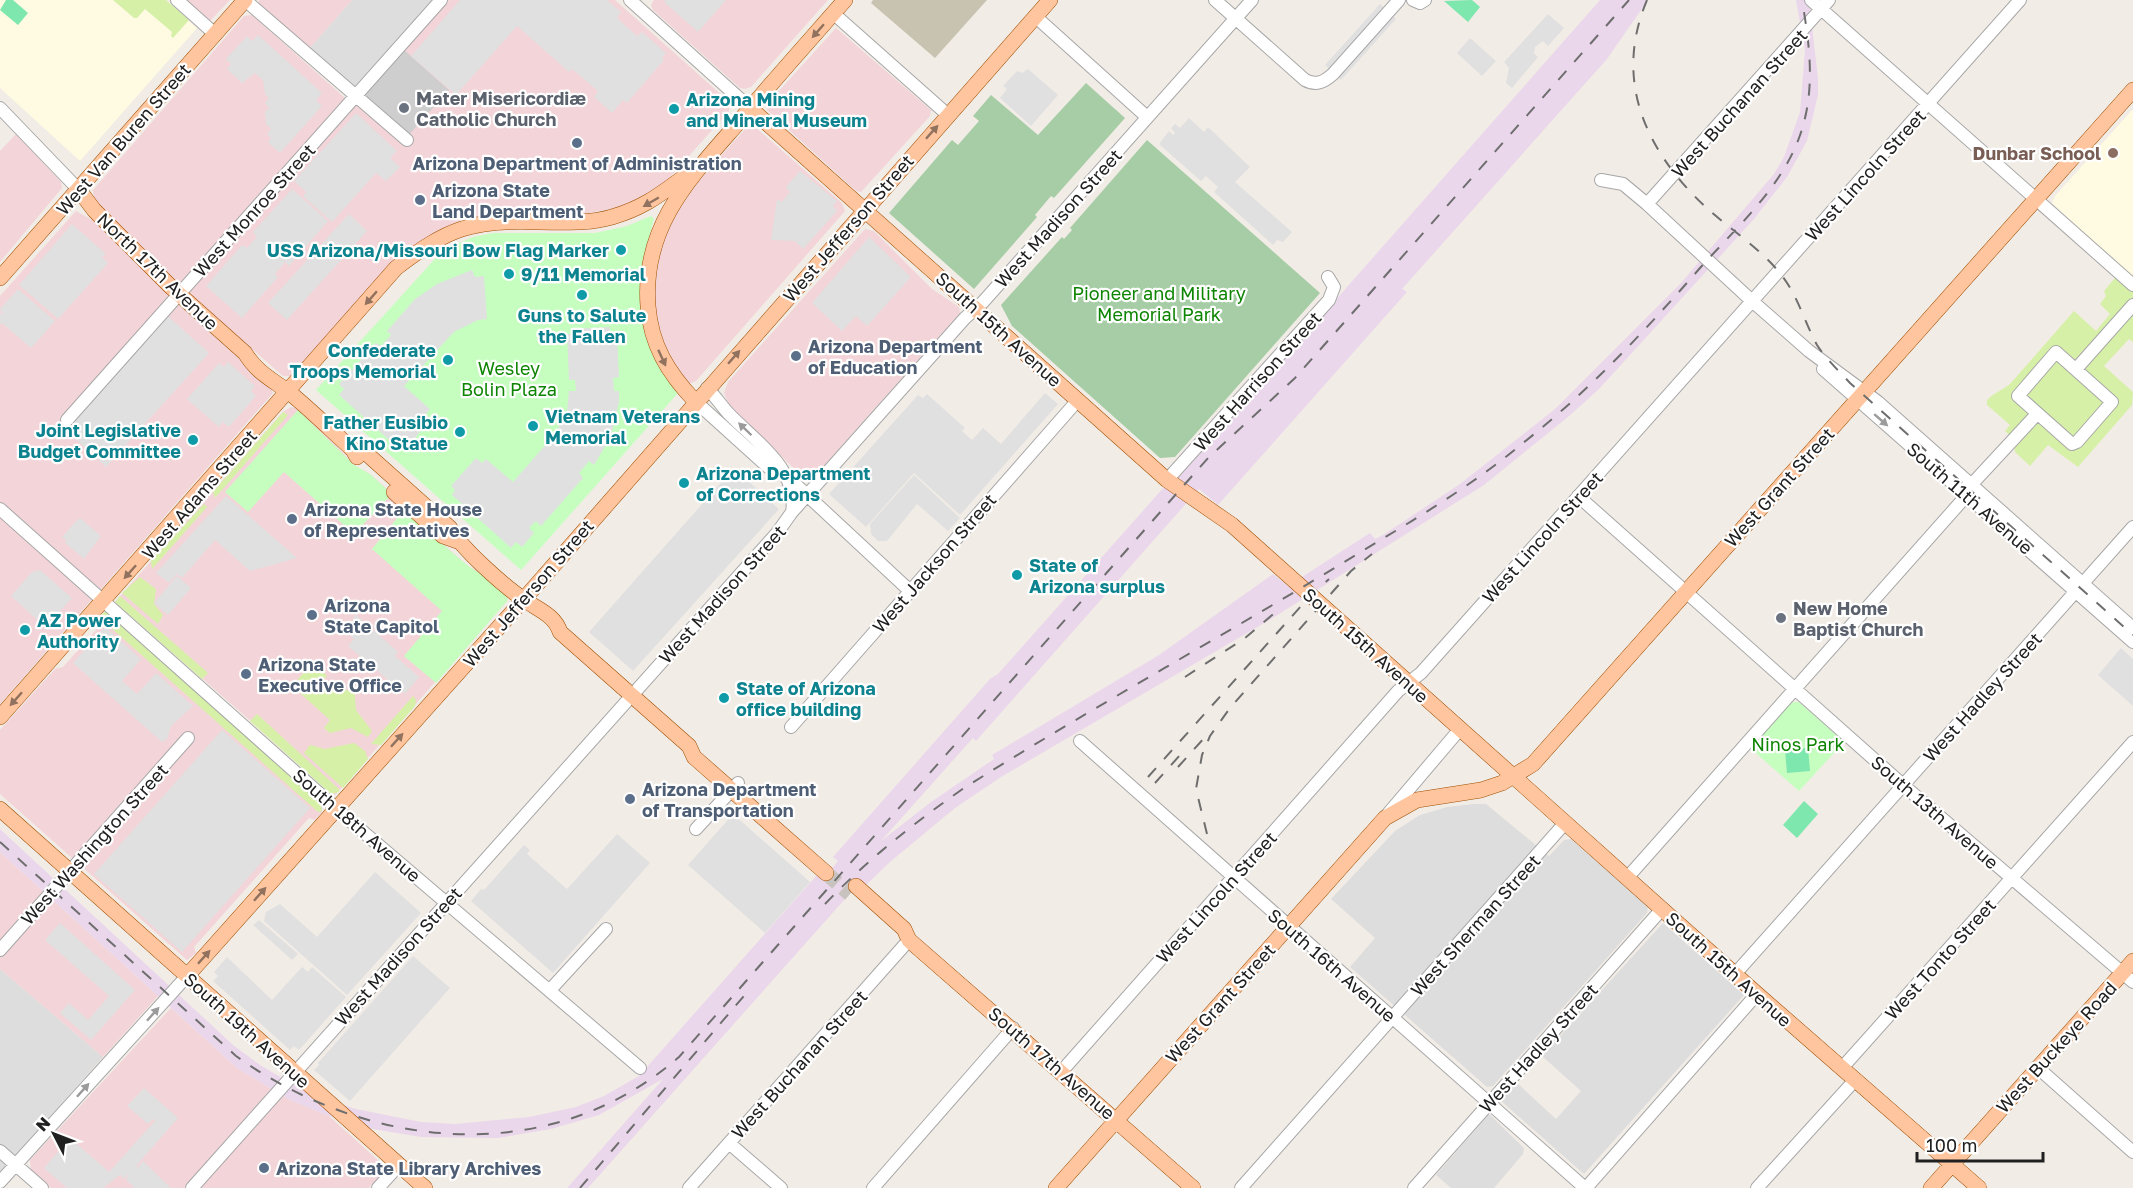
<svg xmlns="http://www.w3.org/2000/svg" width="2133" height="1188" font-family="'Golos Text',sans-serif">
  <rect width="100%" height="100%" fill="#f2ece6"/>
  <path fill="#dedddd" d="M352,0H434L353,88L308,50Z
    M1474,804H1486L1549,856L1564,840L1571,839L1648,905L1647,913L1493,1086L1487,1087L1350,967L1375,938L1331,899L1395,831L1420,815L1447,807Z
    M1663,923L1744,995L1584,1174L1500,1100L1516,1082L1556,1119L1581,1091L1542,1056Z
    M0,969L103,1057L0,1172Z
    M1489,1114L1524,1148L1523,1154L1494,1188H1451L1436,1175Z"/>
  <path fill="#f3d4d8" d="M185,0H230L210,21Z
    M259,0H352L308,50L259,6Z
    M449,0H615L726,99L729,103V111L663,185L626,206L578,215L485,216L460,221L439,231L292,376H283L181,287L94,199L93,190L244,16L252,15L354,106Z
    M654,0H828L751,87L745,89L740,88L653,10L651,5Z
    M836,28L931,110L930,116L861,192L856,191L767,110L768,103Z
    M754,126L842,203L845,211L696,381L689,384L680,379L660,341L651,294L661,239L687,194L746,128Z
    M16,134L61,182L62,188L0,262V151Z
    M76,211L96,222L165,292L270,386L273,393L0,704V296Z
    M865,229L874,231L932,289L959,307L960,313L810,481L806,480L730,407L724,393L728,382Z
    M291,407L295,408L320,429L354,465L370,474L407,506L410,515L468,566L482,573L508,600L335,795L115,602L283,412Z
    M105,611L322,805V812L315,820L309,818L194,947L196,953L187,960L0,794V730L55,669L63,667L96,630L97,622Z
    M0,852L158,996L103,1057L0,969Z
    M171,1008L237,1068L288,1099L329,1116L380,1162L382,1172L378,1178L369,1188H51L31,1170L30,1160Z"/>
  <path fill="#ebd7eb" d="M1600,0H1648L1607,59L1402,289L1407,292L1218,505L1199,489L976,741L973,738L881,841L931,802L994,759L992,755L1159,655L1273,574L1288,586L1370,533L1375,539L1383,535L1460,484L1555,409L1681,283L1774,174L1784,157L1800,112L1805,50L1796,0H1809L1818,78V95L1807,141L1787,177L1754,219L1599,389L1568,417L1484,485L1271,619L1001,777L955,808L890,862L866,885L861,881L588,1188H567L663,1079L599,1115L551,1129L498,1138L421,1137L373,1129L326,1115L288,1099L237,1068L0,852V829L233,1045L260,1065L309,1094L356,1109L421,1122L455,1124L529,1117L576,1107L604,1096L639,1076L817,875L822,880L838,861L833,857L990,679L998,674L1157,495L1333,303Z"/>
  <path fill="#fffae2" d="M0,0H166L197,28L80,161L0,88Z
    M2133,109V278L2052,203L2055,196Z"/>
  <path fill="#cecece" d="M404,50L449,90L407,137L362,98Z"/>
  <path fill="#c7c3b0" d="M873,0H987L935,58L871,3Z"/>
  <path fill="#d7f0a8" d="M113,0H166L189,20L173,38L171,36L172,32L145,9L137,18H134Z
    M2119,273L2133,285V342L2129,339L2104,366L2133,392L2132,405L2078,467L2048,445L2030,466L2015,452L2014,439L2005,431L2010,425L1987,405V400C1995,392 2003,390 2010,384L2074,311L2096,331L2110,314L2100,304L2106,296L2104,291Z
    M283,412L288,415L215,498L213,492Z
    M204,504L207,507L152,569L151,561Z
    M140,577L156,589L154,604L163,615L158,624L122,593Z
    M120,596L208,673L202,679L115,602Z
    M105,611L320,802L322,811L318,812L100,618Z
    M312,663L327,676L322,681L334,692L339,687L349,691L354,685L356,710L372,731L368,737L351,728L330,733L324,728L330,720L292,686Z
    M413,696L416,700L415,706L381,745L371,744Z
    M257,714L339,789V792L331,794L250,721Z
    M354,743L365,751L368,759L343,788L304,753L310,745L325,749Z"/>
  <path fill="#a6cda5" d="M1086,83L1125,118L1054,198L1051,196L1035,215L1037,217L974,289L889,213L952,140L958,145L979,121L973,116L991,95L1038,135Z
    M1147,140L1320,293L1175,457L1160,458L1012,326L1001,305L1062,237L1064,239L1072,230L1070,228Z"/>
  <path fill="#c6fec0" d="M651,216L654,219C636,280 636,342 678,393L521,570L316,390L443,250L473,237L493,233H595L627,226Z
    M298,410L354,465L370,474L392,494L354,534L284,472L248,512L225,492Z
    M407,506L410,515C429,531 447,549 466,564C479,575 501,582 508,600L436,683L404,656L442,611L372,549Z
    M1795,702H1799L1844,742L1799,791L1750,748L1790,703Z"/>
  <path fill="#7de7ad" d="M6,0H13L28,13L18,25L0,10Z
    M1472,0L1480,7L1468,22L1444,1Z
    M1808,748L1810,771L1787,773L1785,750Z
    M1804,801L1818,814L1797,838L1783,825Z"/>
  <path fill="#e0e0e0" d="M460,0H607L621,12L617,18L637,36L642,32L666,53L662,58L664,60L627,103L623,100L612,113L594,97L598,91L572,69L569,72L517,26L456,95L411,56Z
    M666,0H726L698,32L664,2Z
    M1380,4L1396,19L1341,80L1325,65Z
    M1548,14L1564,28L1548,46L1543,41L1535,47L1534,53L1538,57L1512,88L1506,83L1509,68L1504,62Z
    M258,35L322,93L316,100L322,106L280,153L268,142L271,138L267,134L271,129L266,124L265,112L269,108L265,103L269,98L265,94L263,80L255,73L242,83L227,69L231,64L226,59L247,36L252,41Z
    M1470,38L1496,61L1482,76L1457,53Z
    M1028,69L1058,95L1031,126L1000,98L1007,89L1003,86L1017,71L1022,73Z
    M356,113L397,151L390,158L400,167L386,181L376,173L332,222L303,196L306,192L294,181Z
    M1189,118L1204,132L1208,127L1250,167L1235,182L1292,232L1283,242L1277,240L1273,245L1214,192L1218,187L1206,176L1201,181L1159,144L1169,131L1173,135L1175,133L1171,128L1175,124L1180,128Z
    M800,171L837,201L833,206L837,211L803,249L795,241L771,240L777,199L782,202L790,192L786,187Z
    M292,189L328,221L289,266L285,262L275,274L278,277L242,318L206,286L242,245L247,248L257,237L253,232Z
    M349,214L367,231L287,320L268,303Z
    M72,224L106,254L102,257L108,263L58,319L19,285Z
    M869,237L911,277L867,326L856,316L842,331L812,303Z
    M472,270L475,277L484,276L487,319L478,320L454,332L404,386L430,409L426,414L431,419L407,447L401,442L397,447L339,395L344,389L339,384L376,343L381,346L391,335L387,331L415,299L437,284Z
    M18,289L55,321L31,348L2,323L0,325V313L4,315L0,309Z
    M168,316L209,353L106,467L65,429Z
    M610,327V335L617,334L619,377L613,378L614,391H619V402L611,436L594,465L589,461L579,473L583,478L541,526L536,521L529,528L534,533L522,547L516,542L511,548L452,495L455,490L451,486L476,458L482,463L486,459L513,482L555,434L567,411L569,391H576L575,380H569L567,334H571V329Z
    M228,362L255,386L251,391L256,396L229,427L223,422L219,427L187,399L219,363L224,367Z
    M1045,393L1058,404L960,515L914,473L866,527L829,494L918,395L923,398L927,394L965,428L962,431L972,440L983,428L1001,444Z
    M734,468L779,509L633,671L589,632Z
    M914,475L960,518L948,531L917,504L887,541H878L871,534L870,524Z
    M226,496L297,558L250,571L215,540L182,578L177,574L169,583L156,573Z
    M78,519H81L101,536L84,559L65,543L67,541L62,537Z
    M40,570L72,598L50,622L48,620L43,625L11,596L32,572Z
    M177,576L191,588L168,615L154,603Z
    M355,614L398,652L395,656L419,677L405,694L348,646L354,639L350,635Z
    M105,627L141,659L122,681L137,694L156,673L193,706L171,726L167,739L162,742L73,663Z
    M2121,648L2133,659V706L2098,675Z
    M222,730L310,808L182,952L94,874Z
    M733,814L810,882L765,933L688,865Z
    M617,834L650,863L553,973L471,901L481,889L484,890L524,845L530,850L527,854L567,889Z
    M375,872L421,913L347,995L264,921L266,912L280,904L317,937Z
    M259,920L298,954L292,960L253,925Z
    M60,923L135,990L91,1040L60,1013L69,1003L88,1020L109,996L45,940Z
    M413,956L450,988L350,1101L314,1070L319,1065L318,1063Z
    M227,957L272,1000L302,967L308,972L312,967L346,997L299,1050L294,1046L290,1050L213,981L218,976L214,972Z
    M144,1088L178,1118L136,1166L138,1167L143,1161L171,1188H135L126,1180L129,1173L124,1179L120,1175L103,1188H67L44,1168L70,1138L109,1172L155,1121L153,1119L148,1124L127,1106Z"/>
  <g fill="none" stroke-linecap="round" stroke-linejoin="round">
    <path stroke="#c8c3be" stroke-width="15" stroke-dasharray="15 8" stroke-linecap="butt" d="M826,873L850,894"/>
    <defs>
      <path id="minor" d="M177,0L215,34
        M245,0L407,140
        M630,0L750,108
        M1215,0L1305,80C1316,86 1324,82 1333,74L1399,0
        M1413,0L1420,3L1425,0
        M1811,0L2133,285
        M833,13L948,115
        M1036,17L1147,117
        M0,108L79,190
        M1601,180L1623,184L1647,204L1752,301L1809,351L1878,402L2133,628
        M1647,204L1829,0
        M2056,352L2112,402L2077,442L2072,444L2018,396Z
        M2077,368L2133,305
        M1823,369L2133,642
        M707,388C715,396 721,405 728,413C755,441 799,469 792,512
        M695,401L768,467L780,470L909,590
        M67,420L441,0
        M1167,480L1329,300L1334,287L1328,277
        M1972,484L2036,415
        M1578,496L1903,785L2133,982
        M0,509L348,819L640,1068
        M791,727L1078,400
        M1080,741L1585,1188
        M1387,815L1460,729
        M696,829L738,783
        M1627,878L1967,495
        M0,950L188,738
        M1735,974L2133,527
        M550,990L606,929
        M2037,1067L2133,1152
        M1842,1068L2133,742
        M1061,1072L1398,691L1421,673L2020,0
        M729,1143L781,1188
        M0,1151L42,1188
        M0,1182L187,976
        M192,1188L777,533L792,512L965,318L983,302L1252,0
        M378,1188L399,1165
        M689,1188L909,940
        M873,1188L1013,1028
        M1241,1188L1565,823
        M1414,1188L1662,909
        M1586,1188L1757,994
        M1757,1188L1855,1080"/>
      <path id="major" d="M750,108L1167,480L1232,525L1757,994L1979,1188
        M79,190L94,210L171,287L245,353C257,373 273,380 290,393C312,411 332,431 353,450L357,457
        M0,278L245,0
        M695,401C668,373 651,345 648,306C642,227 689,179 737,124C772,82 809,41 845,0
        M353,450L367,454L450,528C461,548 504,586 523,599C537,609 555,615 560,632L689,746L694,757L826,873
        M394,492L443,536L457,541
        M0,717L396,268C448,228 473,219 539,222C563,222 588,224 612,217C650,206 666,189 698,167
        M0,809L425,1188
        M856,886L904,929L909,940L1193,1188
        M187,976L524,599L1050,0
        M1056,1188L1385,818L1417,800L1481,790L1502,783L1533,764L2133,90
        M1931,1188L2133,961"/>
    </defs>
    <use href="#minor" stroke="#a7a7a7" stroke-width="14"/>
    <use href="#major" stroke="#9d4e00" stroke-width="16"/>
    <use href="#minor" stroke="#fff" stroke-width="12"/>
    <use href="#major" stroke="#ffc59e" stroke-width="15"/>
    <path stroke="#6e6e6e" stroke-width="2" stroke-dasharray="12 12" stroke-linecap="butt" d="M1647,0C1612,83 1648,155 1710,211C1733,231 1760,249 1779,272C1797,293 1804,321 1817,345C1826,359 1839,371 1850,383L2133,635
      M1185,677L1245,638L1278,610
      M1178,767L1206,736
      M1148,777L1311,595L1329,579
      M1155,783L1181,754
      M1207,834L1196,789L1202,755L1210,736L1230,708L1351,571L1372,554
      M0,842L236,1056C369,1151 550,1169 679,1057L1208,458L1295,378L1629,0
      M825,904C867,860 914,823 964,788C1088,710 1216,640 1341,564C1403,526 1467,490 1523,443C1589,391 1645,331 1700,268C1736,228 1780,189 1799,138C1816,92 1810,47 1802,0
      M580,1188L749,990"/>
  </g>
  <defs><path id="oneway-solid" d="M-6-.8H1V-3.2L6.5 0L1 3.2V.8H-6Z" transform="scale(1.5)"/></defs>
  <g fill="#90725f">
    <use href="#oneway-solid" transform="translate(818 31) rotate(131)"/>
    <use href="#oneway-solid" transform="translate(932 132) rotate(-48)"/>
    <use href="#oneway-solid" transform="translate(651 202) rotate(150)"/>
    <use href="#oneway-solid" transform="translate(371 298) rotate(131)"/>
    <use href="#oneway-solid" transform="translate(734 357) rotate(-49)"/>
    <use href="#oneway-solid" transform="translate(662 358) rotate(65)"/>
    <use href="#oneway-solid" transform="translate(130 572) rotate(132)"/>
    <use href="#oneway-solid" transform="translate(16 699) rotate(132)"/>
    <use href="#oneway-solid" transform="translate(397 740) rotate(-48)"/>
    <use href="#oneway-solid" transform="translate(260 894) rotate(-48)"/>
    <use href="#oneway-solid" transform="translate(204 957) rotate(-48)"/>
  </g>
  <g fill="#9b9b9b">
    <use href="#oneway-solid" transform="translate(1881 420) rotate(41)"/>
    <use href="#oneway-solid" transform="translate(745 429) rotate(-136)"/>
    <use href="#oneway-solid" transform="translate(153 1014) rotate(-48)"/>
    <use href="#oneway-solid" transform="translate(83 1090) rotate(-48)"/>
  </g>
  <g fill="#6b7280" stroke="#fff" stroke-width="2">
    <circle cx="404" cy="108" r="6"/>
    <circle cx="1781" cy="618" r="6"/>
  </g>
  <g fill="#0f9aa8" stroke="#fff" stroke-width="2">
    <circle cx="674" cy="109" r="6"/>
    <circle cx="621" cy="250" r="6"/>
    <circle cx="509" cy="274" r="6"/>
    <circle cx="582" cy="295" r="6"/>
    <circle cx="448" cy="360" r="6"/>
    <circle cx="533" cy="426" r="6"/>
    <circle cx="460" cy="432" r="6"/>
    <circle cx="193" cy="440" r="6"/>
    <circle cx="684" cy="483" r="6"/>
    <circle cx="1017" cy="575" r="6"/>
    <circle cx="25" cy="630" r="6"/>
    <circle cx="724" cy="698" r="6"/>
  </g>
  <g fill="#5c6f8a" stroke="#fff" stroke-width="2">
    <circle cx="577" cy="143" r="6"/>
    <circle cx="420" cy="200" r="6"/>
    <circle cx="796" cy="356" r="6"/>
    <circle cx="292" cy="519" r="6"/>
    <circle cx="312" cy="615" r="6"/>
    <circle cx="246" cy="674" r="6"/>
    <circle cx="630" cy="799" r="6"/>
    <circle cx="264" cy="1168" r="6"/>
  </g>
  <circle fill="#8d6e63" stroke="#fff" stroke-width="2" cx="2113" cy="153" r="6"/>
  <g text-anchor="middle" dominant-baseline="central" stroke-width="4.5" stroke-linejoin="round" paint-order="stroke">
    <g font-size="18" font-weight="bold" fill="#5b616d" stroke="#fff" text-anchor="start">
      <text x="416" y="98">Mater Misericordiæ<tspan x="416" dy="21">Catholic Church</tspan></text>
      <text x="1793" y="608">New Home<tspan x="1793" dy="21">Baptist Church</tspan></text>
    </g>
    <g font-size="18" font-weight="bold" fill="#0d838f" stroke="#fff" text-anchor="start">
      <text x="686" y="99">Arizona Mining<tspan x="686" dy="21">and Mineral Museum</tspan></text>
      <text x="609" y="250" text-anchor="end">USS Arizona/Missouri Bow Flag Marker</text>
      <text x="521" y="274">9/11 Memorial</text>
      <text x="582" y="315" text-anchor="middle">Guns to Salute<tspan x="582" dy="21">the Fallen</tspan></text>
      <text x="436" y="350" text-anchor="end">Confederate<tspan x="436" dy="21">Troops Memorial</tspan></text>
      <text x="545" y="416">Vietnam Veterans<tspan x="545" dy="21">Memorial</tspan></text>
      <text x="448" y="422" text-anchor="end">Father Eusibio<tspan x="448" dy="21">Kino Statue</tspan></text>
      <text x="181" y="430" text-anchor="end">Joint Legislative<tspan x="181" dy="21">Budget Committee</tspan></text>
      <text x="696" y="473">Arizona Department<tspan x="696" dy="21">of Corrections</tspan></text>
      <text x="1029" y="565">State of<tspan x="1029" dy="21">Arizona surplus</tspan></text>
      <text x="37" y="620">AZ Power<tspan x="37" dy="21">Authority</tspan></text>
      <text x="736" y="688">State of Arizona<tspan x="736" dy="21">office building</tspan></text>
    </g>
    <g font-size="18" fill="#202020" stroke="#fff">
      <text transform="translate(1739 103) rotate(-48)">West Buchanan Street</text>
      <text transform="translate(123 139) rotate(-49)">West Van Buren Street</text>
      <text transform="translate(1865 175) rotate(-48)">West Lincoln Street</text>
      <text transform="translate(254 210) rotate(-48)">West Monroe Street</text>
      <text transform="translate(1058 218) rotate(-48)">West Madison Street</text>
      <text transform="translate(848 228) rotate(-49)">West Jefferson Street</text>
      <text transform="translate(158 271) rotate(44)">North 17th Avenue</text>
      <text transform="translate(999 329) rotate(42)">South 15th Avenue</text>
      <text transform="translate(1257 381) rotate(-48)">West Harrison Street</text>
      <text transform="translate(1779 487) rotate(-48)">West Grant Street</text>
      <text transform="translate(199 494) rotate(-49)">West Adams Street</text>
      <text transform="translate(1970 498) rotate(41)">South 11th Avenue</text>
      <text transform="translate(1542 537) rotate(-48)">West Lincoln Street</text>
      <text transform="translate(934 563) rotate(-49)">West Jackson Street</text>
      <text transform="translate(528 593) rotate(-49)">West Jefferson Street</text>
      <text transform="translate(722 594) rotate(-48)">West Madison Street</text>
      <text transform="translate(1366 645) rotate(42)">South 15th Avenue</text>
      <text transform="translate(1982 697) rotate(-48)">West Hadley Street</text>
      <text transform="translate(1935 812) rotate(41)">South 13th Avenue</text>
      <text transform="translate(357 825) rotate(41)">South 18th Avenue</text>
      <text transform="translate(94 844) rotate(-48)">West Washington Street</text>
      <text transform="translate(1216 897) rotate(-48)">West Lincoln Street</text>
      <text transform="translate(1475 925) rotate(-48)">West Sherman Street</text>
      <text transform="translate(398 956) rotate(-48)">West Madison Street</text>
      <text transform="translate(1940 959) rotate(-48)">West Tonto Street</text>
      <text transform="translate(1332 965) rotate(41)">South 16th Avenue</text>
      <text transform="translate(1729 969) rotate(42)">South 15th Avenue</text>
      <text transform="translate(1220 1003) rotate(-48)">West Grant Street</text>
      <text transform="translate(247 1030) rotate(42)">South 19th Avenue</text>
      <text transform="translate(2056 1047) rotate(-48)">West Buckeye Road</text>
      <text transform="translate(1538 1048) rotate(-48)">West Hadley Street</text>
      <text transform="translate(1052 1063) rotate(41)">South 17th Avenue</text>
      <text transform="translate(799 1064) rotate(-48)">West Buchanan Street</text>
    </g>
    <g font-size="18" font-weight="bold" fill="#785e54" stroke="#fff" text-anchor="end">
      <text x="2101" y="153">Dunbar School</text>
    </g>
    <g font-size="18" font-weight="bold" fill="#4e5e75" stroke="#fff" text-anchor="start">
      <text x="577" y="163" text-anchor="middle">Arizona Department of Administration</text>
      <text x="432" y="190">Arizona State<tspan x="432" dy="21">Land Department</tspan></text>
      <text x="808" y="346">Arizona Department<tspan x="808" dy="21">of Education</tspan></text>
      <text x="304" y="509">Arizona State House<tspan x="304" dy="21">of Representatives</tspan></text>
      <text x="324" y="605">Arizona<tspan x="324" dy="21">State Capitol</tspan></text>
      <text x="258" y="664">Arizona State<tspan x="258" dy="21">Executive Office</tspan></text>
      <text x="642" y="789">Arizona Department<tspan x="642" dy="21">of Transportation</tspan></text>
      <text x="276" y="1168">Arizona State Library Archives</text>
    </g>
    <g font-size="18" fill="#0d8502" stroke="#fff">
      <text x="1159" y="293">Pioneer and Military<tspan x="1159" dy="21">Memorial Park</tspan></text>
      <text x="509" y="368">Wesley<tspan x="509" dy="21">Bolin Plaza</tspan></text>
      <text x="1798" y="744">Ninos Park</text>
    </g>
  </g>
  <g transform="translate(54 1134) rotate(312)" stroke="#ffffff" stroke-width="4.5" paint-order="stroke">
  <path d="M0-4.5L10 22L0 15L-10 22Z" fill="#202020"/>
  <text y="-9" font-size="16" font-weight="bold" text-anchor="middle" fill="#202020">N</text>
  </g>
  <path d="M1917 1152v9h126v-9" fill="none" stroke="#202020" stroke-width="3"/>
  <text x="1926" y="1152" font-size="18" fill="#202020" stroke="#ffffff" stroke-width="4.5" paint-order="stroke">100 m</text>
</svg>
